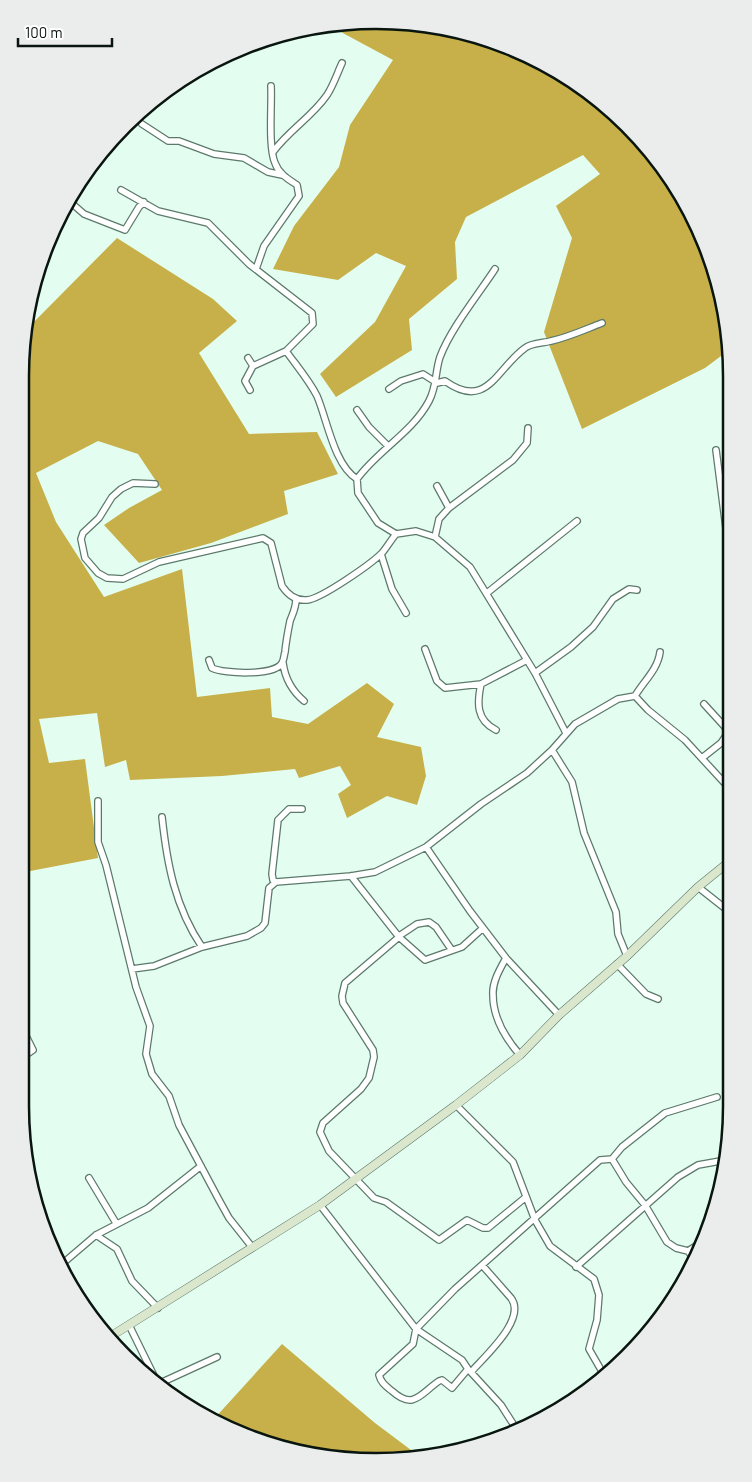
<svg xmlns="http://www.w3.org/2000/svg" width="752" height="1482" font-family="Barlow,sans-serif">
  <rect width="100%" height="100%" fill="#e3fef0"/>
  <path fill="#c7b049" d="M399,21L468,32L533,57L593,94L659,160L705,240L729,329V350L705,368L582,429L544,332L572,238L556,206L600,174L583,155L466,217L455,242L457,279L409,319L412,350L336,397L320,374L375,322L406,266L376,253L338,280L273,269L294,226L339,167L350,125L393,60L326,24Z
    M117,238L213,299L237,321L199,353L249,434L317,432L338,474L284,491L288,514L211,543L139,563L104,525L129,508L162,490L138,454L98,441L36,473L56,522L104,597L182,569L197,697L270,688L272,717L308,724L367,683L394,704L377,737L421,747L426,776L417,805L387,796L347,818L338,794L351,785L340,766L299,778L295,769L222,776L130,780L126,760L105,767L97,713L39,719L49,763L85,759L98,858L20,873L21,353L24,332Z
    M282,1344L375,1423L423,1459L306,1455L213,1420Z"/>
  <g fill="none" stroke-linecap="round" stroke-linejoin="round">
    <defs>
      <path id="street" d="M142,124L168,141H179L214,154L244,158L268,172L282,175
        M273,152C289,130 312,117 327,95C333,86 337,74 342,63
        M121,190L158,211L208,223L249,264L312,313L313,324L286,351L253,366L245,381L250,390
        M68,200L84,214L125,230L139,207L144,202
        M256,269L264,246L299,196L297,185C288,179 279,174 275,163C268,147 272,105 271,86
        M495,269C478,295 451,328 440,357C435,372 437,386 429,401C412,433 378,450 357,479L358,493L378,523L396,534L416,531L435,537L470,567L535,673L566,733
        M286,351C296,365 309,380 317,396C327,419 334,465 357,479
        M248,358L253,366
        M389,389L401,381L423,374L437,383L445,381C487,411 496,369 525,348C531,343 544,343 551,341C569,337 586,329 602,323
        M357,410L369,427L388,446
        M716,450L726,528L730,535
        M155,484L133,483L121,489L112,497L99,518L83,533L81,539L85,558L98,573L107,578L123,579L159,562L263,538L271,543L282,586C288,595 296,601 307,600C321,599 371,564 382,553C387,547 391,540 396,534
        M449,508L513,460L527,443L528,428
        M435,537L439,519L449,508L437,486
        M381,554L392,589L406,613
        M487,593L577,521
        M425,649L437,681L445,688L481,684L527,660
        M209,660L212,668C224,674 275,676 282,663C284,660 284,655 285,652C286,641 288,631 290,621C293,613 296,608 296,599
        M283,663C285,678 292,691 304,701
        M535,673L571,647L593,627L613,599L629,589L637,590
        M481,684C477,703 476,720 496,730
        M635,696L648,710L685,740L730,789
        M552,750L572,782L584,833L616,912L618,934L627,956
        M702,758L721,743L727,734L725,727L704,704
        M98,801V842L106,865L136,987L150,1026L146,1054L152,1074L169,1096L179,1125L219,1200L229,1218L252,1247
        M162,817C167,864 175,907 202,947
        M426,847L470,911L506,958L559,1015
        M351,876L399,937L425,960L462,947L483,928
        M276,882L273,880L272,874L278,820L289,809H302
        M698,887L731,913
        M399,936L417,924L429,922L436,927L451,949
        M399,937L345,983L342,996L343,1003L373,1050L374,1057L369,1078L361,1089L323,1123L320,1132L329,1151L374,1198L386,1202L439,1240L467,1220L483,1228H488L526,1197
        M506,958C500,969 492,982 493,995C493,1017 506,1039 520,1055
        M731,960C726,968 723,974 731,981
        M617,964L646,994L658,999
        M132,969L154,966L202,947L247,936L261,928L265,923L269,888L276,882L351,876L375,872L426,847L481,804L527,773L552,750L575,724L618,699L635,696C644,681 658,669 660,652
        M20,1059L33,1050L20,1024
        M456,1105L513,1162L535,1220L550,1246L594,1279L599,1295L597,1320L589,1349L604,1375
        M612,1159L622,1147L665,1113L717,1097
        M89,1178L116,1223
        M320,1205L416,1329L462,1360L468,1369L501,1405L517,1430
        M96,1235L117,1249L132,1281L158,1308
        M688,1251L704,1241
        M62,1264L96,1235L148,1208L201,1166
        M576,1267L678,1177L698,1165L726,1160
        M129,1325L159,1386
        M468,1369L452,1388L442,1380L439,1381C421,1393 414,1411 392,1391C386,1386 381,1383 379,1375L413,1344L416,1329L455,1289L600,1160L612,1159L626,1182L645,1205L667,1242L676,1248L688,1251L696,1262
        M471,1372C485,1356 527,1319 511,1298L482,1265
        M156,1385L217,1357"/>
      <path id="secondary" d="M108,1338L320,1205L456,1105L520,1055L559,1015L627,956L698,887L730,861"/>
    </defs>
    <use href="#street" stroke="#5c796b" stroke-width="8"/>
    <use href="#secondary" stroke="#5c796b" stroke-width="9"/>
    <use href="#street" stroke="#fff" stroke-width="5.5"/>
    <use href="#secondary" stroke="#dbe7cd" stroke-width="8"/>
  </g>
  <path d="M0 0H752V1482H0ZM376 29H376A347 347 0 0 1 723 376V1106A347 347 0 0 1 376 1453H376A347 347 0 0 1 29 1106V376A347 347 0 0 1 376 29Z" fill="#ebecec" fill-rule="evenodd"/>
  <path fill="none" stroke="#09150f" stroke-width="2.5" d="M376 29H376A347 347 0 0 1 723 376V1106A347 347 0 0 1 376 1453H376A347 347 0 0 1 29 1106V376A347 347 0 0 1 376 29Z"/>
  <path d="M18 38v8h94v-8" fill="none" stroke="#09150f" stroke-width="2.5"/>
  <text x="25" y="38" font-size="15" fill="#09150f" stroke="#ffffff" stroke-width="4" paint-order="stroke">100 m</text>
</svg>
